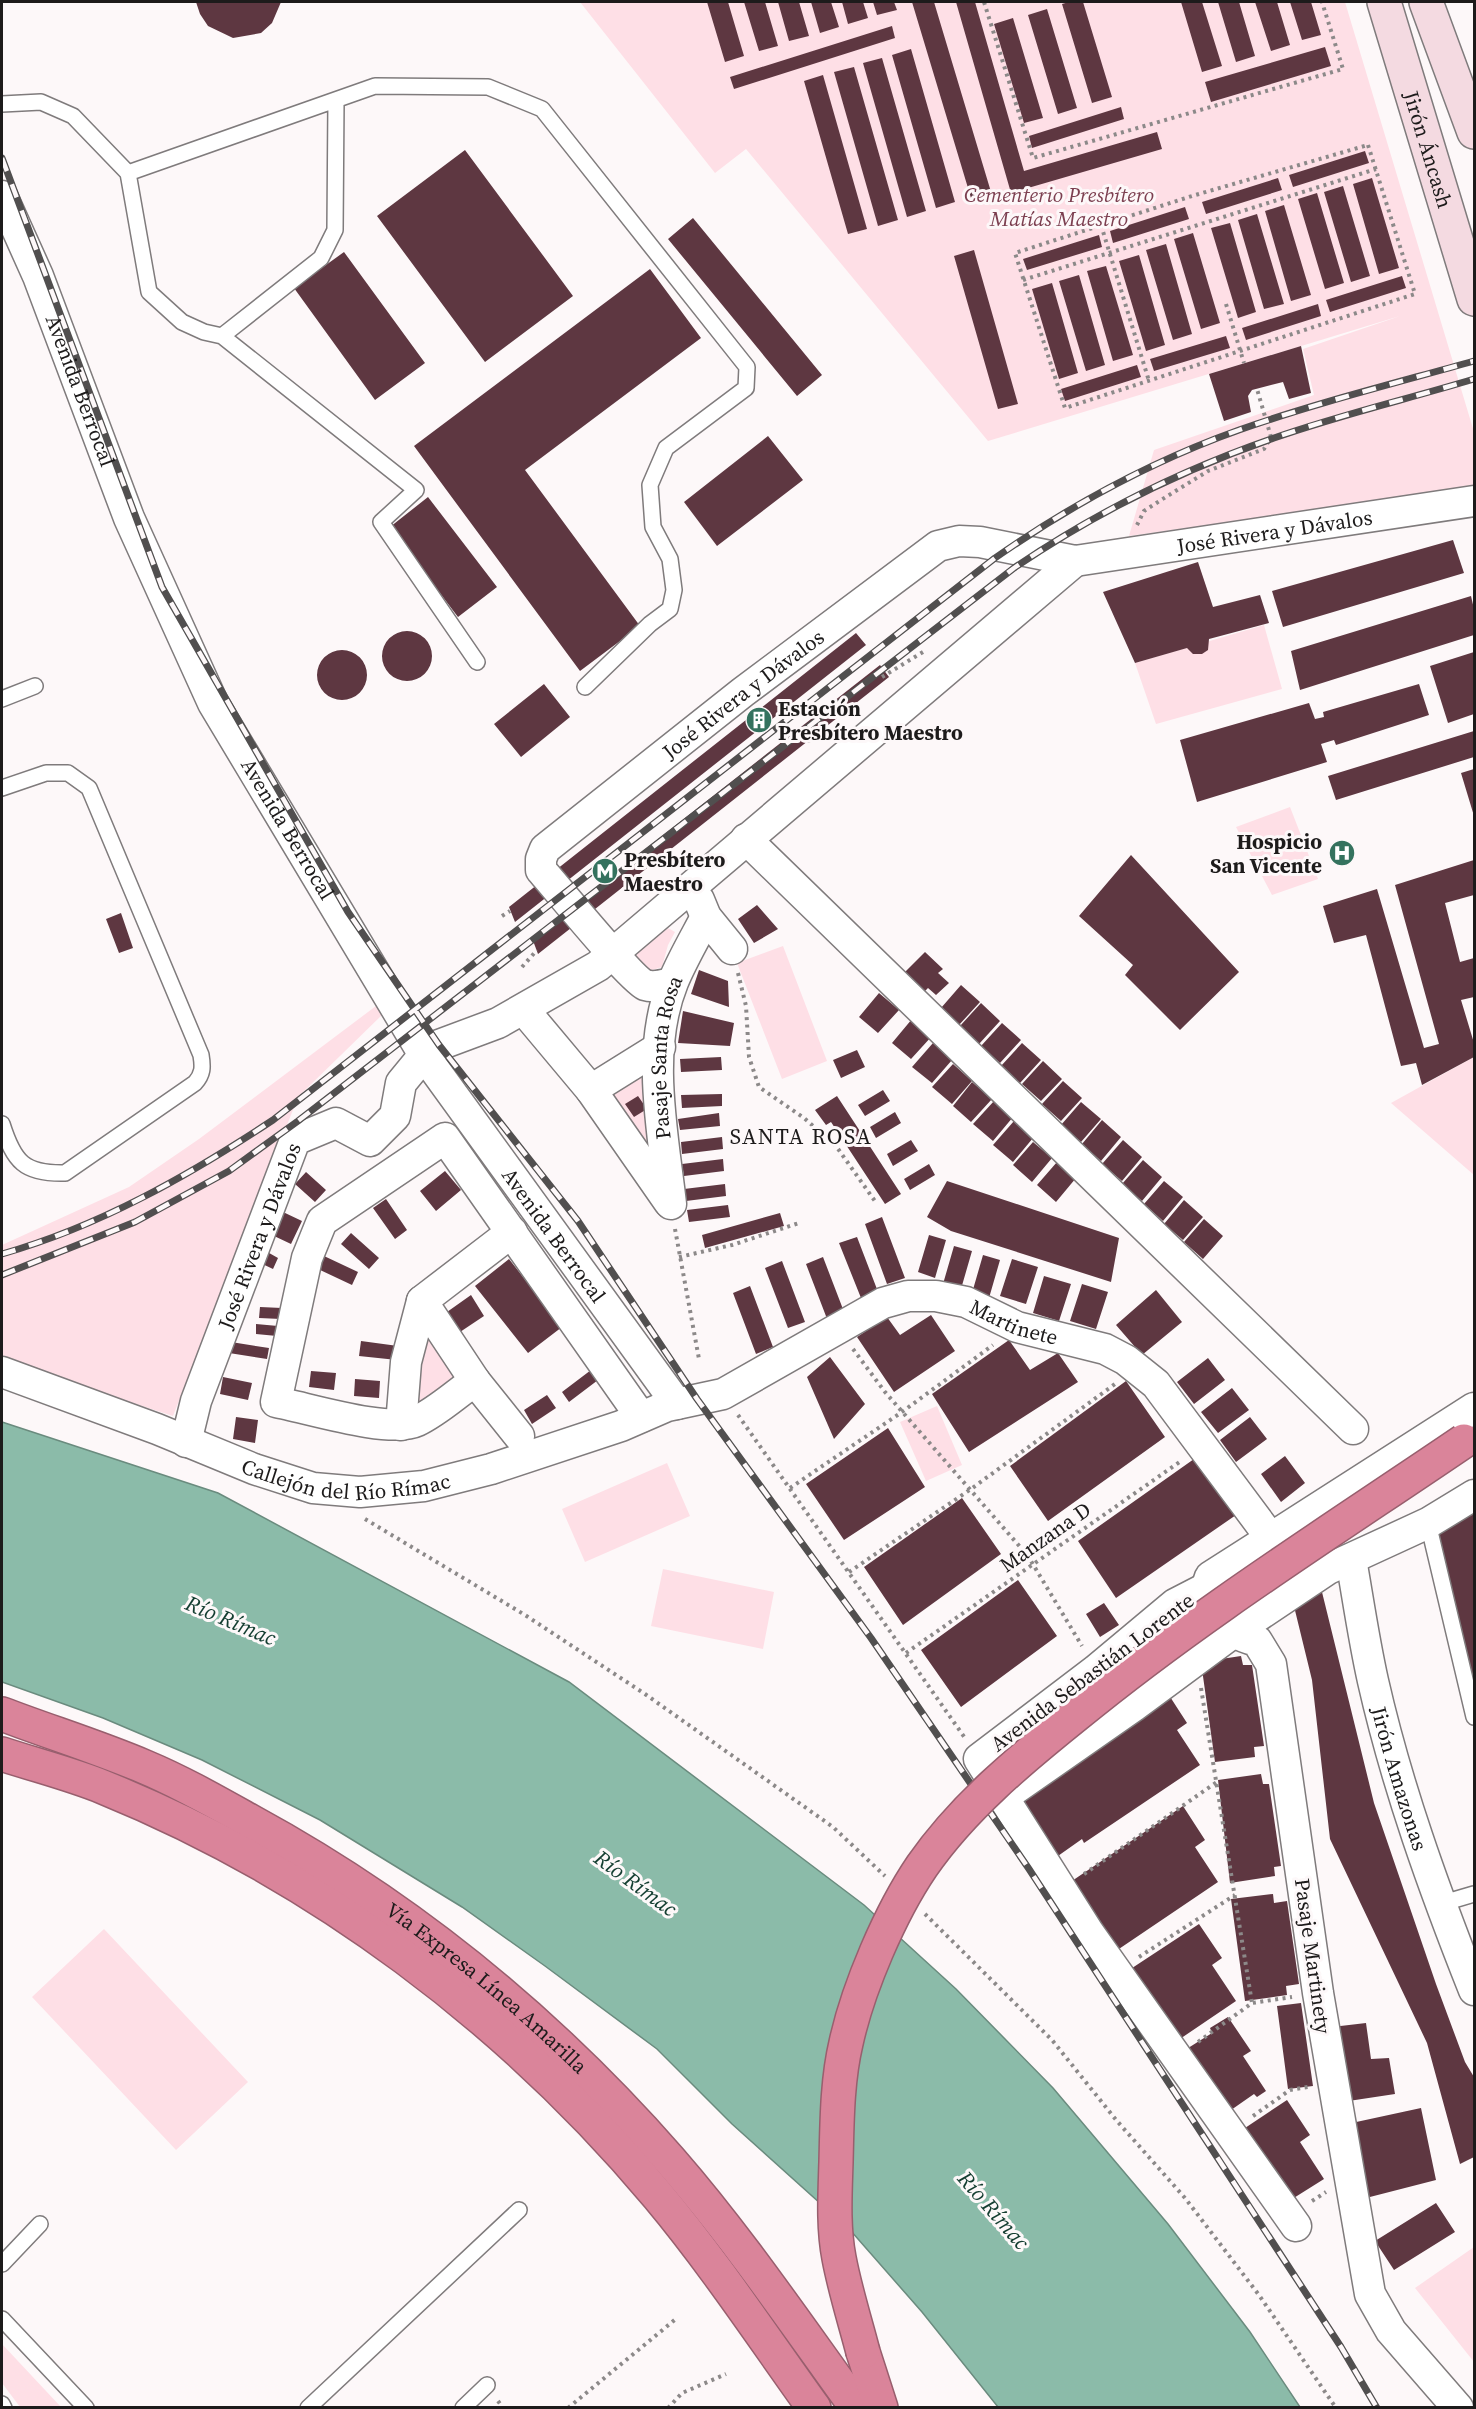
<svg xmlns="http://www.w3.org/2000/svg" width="1476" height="2409" font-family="'Source Serif 4',serif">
  <rect width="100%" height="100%" fill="#fdf8f9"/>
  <path fill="#fedfe6" d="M580,2H1345L1474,432V488L1129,536L1154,450L1314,395L1303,349L1400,316L988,441L746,149L715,173Z
    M1264,625L1282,689L1156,724L1135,663Z
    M1290,807L1318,879L1272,895L1236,827Z
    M668,928L675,932L668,945L662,967L646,972L636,959L637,953Z
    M783,946L827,1061L782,1079L737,963Z
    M376,1006L383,1014L298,1097L173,1416L2,1361V1245L129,1187L199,1139Z
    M1474,1057V1175L1391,1103Z
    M641,1074L646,1075L653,1144L647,1145L611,1096Z
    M422,1301L475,1381L417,1421Z
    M937,1406L962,1465L926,1481L900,1422Z
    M667,1463L690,1516L585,1562L562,1509Z
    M663,1569L774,1592L763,1649L651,1626Z
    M104,1929L248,2082L176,2150L32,1997Z
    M1474,2247V2362L1415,2288Z
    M2,2344L61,2407H20L2,2383Z"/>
  <path fill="#8bbba9" stroke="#6a8b7e" stroke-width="1.5" d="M2,1422L218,1493L569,1682L864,1905L956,1989L1053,2088L1168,2224L1250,2332L1300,2407H998L922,2312L851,2231L732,2124L657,2049L545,1966L462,1907L320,1820L202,1760L103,1718L2,1682Z"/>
  <path fill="#5e3741" d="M196,2H281L272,23L261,33L233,38L208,26L200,14Z
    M707,2H728L744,56L725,62Z
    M744,2H765L778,46L759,51Z
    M778,2H799L809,36L789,41Z
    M811,2H831L839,27L820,33Z
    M842,2H863L868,18L848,24Z
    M873,2H894L897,10L877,15Z
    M912,2H934L991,192L971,198Z
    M956,2H975L1024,171L1157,132L1162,149L1011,193Z
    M1069,2H1083L1112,97L1092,103L1062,4Z
    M1181,2H1202L1222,66L1202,72Z
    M1218,2H1239L1255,56L1236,62Z
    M1255,2H1277L1290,45L1271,51Z
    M1290,2H1311L1321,35L1302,40Z
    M1047,9L1077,108L1058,114L1028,15Z
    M1013,18L1043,118L1024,123L994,24Z
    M892,26L895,38L734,89L730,77Z
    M1325,47L1331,66L1211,102L1205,82Z
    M911,49L955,202L936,208L892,55Z
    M882,58L926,211L907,217L863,63Z
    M854,67L898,220L878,226L834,72Z
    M823,75L867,229L848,234L804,81Z
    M1121,107L1124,119L1032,148L1029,136Z
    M465,150L573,296L485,362L377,216Z
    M1365,151L1369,163L1293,187L1289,175Z
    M1278,178L1282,190L1206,214L1202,202Z
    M1372,178L1399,268L1379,274L1353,184Z
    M1343,186L1370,276L1351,282L1324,192Z
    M1317,193L1344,283L1325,289L1298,199Z
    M1284,205L1311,295L1291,301L1265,211Z
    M1185,207L1189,219L1113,243L1110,231Z
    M1257,214L1284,304L1264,309L1238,220Z
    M693,218L822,375L797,396L668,239Z
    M1230,223L1256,312L1238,318L1211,228Z
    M1193,233L1220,323L1201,329L1174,239Z
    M1099,235L1102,247L1027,270L1023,259Z
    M1166,244L1192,334L1173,340L1146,250Z
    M974,250L1018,404L998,409L954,256Z
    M344,252L425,363L375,400L294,288Z
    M1139,255L1165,345L1146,351L1119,261Z
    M1106,266L1133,355L1113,361L1087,271Z
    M650,269L701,338L525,470L640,626L580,671L414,446Z
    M1079,275L1105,365L1086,371L1059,281Z
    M1402,276L1406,288L1330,312L1326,300Z
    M1052,283L1078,373L1059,379L1032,289Z
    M1318,304L1321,316L1246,340L1242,328Z
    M1226,336L1230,348L1154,371L1150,359Z
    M1301,346L1311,393L1289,399L1283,382L1252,390L1248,396L1251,412L1224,421L1209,374Z
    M1137,365L1141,377L1065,401L1061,389Z
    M768,436L803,480L717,546L684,502Z
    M428,497L497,587L458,617L390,527Z
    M1453,540L1464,573L1283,627L1272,591Z
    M1198,562L1213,607L1260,595L1269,623L1209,639L1208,650L1202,654H1193L1187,648L1135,663L1103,592Z
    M1471,596L1474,609V635L1300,690L1291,651Z
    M382 656a25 25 0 1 1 50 0a25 25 0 1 1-50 0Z
    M856,633L866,645L515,922L509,907Z
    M317 675a25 25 0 1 1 50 0a25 25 0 1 1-50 0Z
    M1474,652V714L1448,723L1430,666Z
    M880,665L889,677L538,954L532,938Z
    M544,684L570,717L521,757L494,724Z
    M1419,684L1429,715L1336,745L1334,740L1321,744L1327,762L1197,802L1180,740L1309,703L1315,719L1324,717L1323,712Z
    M1474,731V757L1336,800L1328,776Z
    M1474,769V816L1461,773Z
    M1131,855L1239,972L1180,1030L1125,975L1133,965L1079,916Z
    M1474,860V895L1445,903L1460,962L1474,958V997L1461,1000L1474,1043V1057L1422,1085L1416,1063L1401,1066L1366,935L1334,943L1323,906L1377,889L1424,1048L1439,1044L1395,885Z
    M757,905L778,929L754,943L738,919Z
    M121,913L133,948L119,953L106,919Z
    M925,952L943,969L938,973L949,983L936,995L928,988L923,993L903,974Z
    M699,970L728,981L729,1007L691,994Z
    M961,985L980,1002L959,1025L941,1008Z
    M879,993L899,1010L878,1033L859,1017Z
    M981,1003L1000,1021L979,1044L960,1026Z
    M683,1011L734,1023L730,1046L678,1043Z
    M912,1019L932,1036L911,1059L892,1043Z
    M1002,1023L1021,1040L1000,1063L981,1046Z
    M933,1043L952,1060L932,1083L912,1067Z
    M1022,1043L1041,1060L1020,1083L1001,1066Z
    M857,1050L865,1067L841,1078L833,1060Z
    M721,1057L722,1070L681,1072L680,1059Z
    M1043,1061L1062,1079L1041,1101L1022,1084Z
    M953,1064L972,1081L952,1104L932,1087Z
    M1063,1081L1082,1098L1061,1121L1042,1104Z
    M972,1082L992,1099L971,1122L953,1106Z
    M883,1090L890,1101L865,1116L858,1105Z
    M722,1094V1106L682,1108L681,1095Z
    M638,1096L647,1109L634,1117L625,1104Z
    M837,1096L901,1194L885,1204L831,1122L826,1125L815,1110Z
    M994,1101L1013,1117L993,1141L973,1124Z
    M1081,1102L1101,1119L1081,1142L1061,1125Z
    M895,1112L901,1123L876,1138L870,1127Z
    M719,1113L720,1126L680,1130L678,1119Z
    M1102,1120L1121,1137L1101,1161L1082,1144Z
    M1014,1121L1033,1138L1013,1162L993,1145Z
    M722,1137L723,1149L682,1154L681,1142Z
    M911,1140L918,1151L893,1166L887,1154Z
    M1123,1140L1142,1157L1122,1181L1102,1164Z
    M1033,1142L1052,1158L1032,1182L1013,1165Z
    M723,1159L724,1171L684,1176L682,1164Z
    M1143,1160L1162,1177L1142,1201L1122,1184Z
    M1057,1162L1076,1178L1056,1202L1037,1185Z
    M929,1164L935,1175L910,1190L904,1179Z
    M445,1171L461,1190L436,1211L420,1191Z
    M306,1172L326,1190L315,1202L295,1184Z
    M947,1181L1119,1238L1111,1282L951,1231L927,1217Z
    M1164,1181L1183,1197L1163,1221L1144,1204Z
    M725,1184L726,1196L686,1201L684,1189Z
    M386,1199L407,1230L395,1239L373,1208Z
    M1184,1200L1203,1217L1183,1240L1164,1224Z
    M728,1205L730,1217L689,1222L687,1210Z
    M283,1212L302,1221L291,1244L272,1235Z
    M780,1213L784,1226L705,1248L702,1235Z
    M882,1217L905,1278L887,1284L865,1224Z
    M1204,1219L1223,1236L1203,1259L1184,1242Z
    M351,1233L379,1258L369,1269L341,1244Z
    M929,1235L946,1240L935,1278L918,1272Z
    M857,1237L880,1297L863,1303L839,1243Z
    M954,1246L972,1251L961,1289L943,1284Z
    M262,1249L278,1258L273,1269L256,1261Z
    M983,1255L1000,1260L989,1298L972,1293Z
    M324,1256L358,1272L352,1285L318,1269Z
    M823,1257L846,1317L829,1324L806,1264Z
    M509,1259L562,1327L528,1353L475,1286Z
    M1012,1259L1038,1267L1026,1304L1000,1296Z
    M782,1261L805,1322L788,1328L765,1268Z
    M1044,1276L1071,1284L1059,1321L1033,1313Z
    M1082,1284L1108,1292L1096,1329L1070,1321Z
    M750,1286L773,1347L756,1354L733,1293Z
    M1156,1290L1182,1322L1142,1355L1116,1325Z
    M471,1295L484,1316L460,1332L447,1312Z
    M260,1307L282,1308L281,1319L259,1318Z
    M931,1315L955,1351L894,1392L857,1337L887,1317L900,1335Z
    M256,1324L278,1326L277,1336L256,1334Z
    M1009,1340L1030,1370L1058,1353L1078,1382L969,1452L932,1394Z
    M361,1341L398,1346L397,1360L359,1356Z
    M231,1342L269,1348L267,1359L229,1353Z
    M830,1357L865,1404L834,1439L807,1377Z
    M1208,1358L1225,1380L1194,1404L1177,1382Z
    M595,1367L602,1377L569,1402L562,1392Z
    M311,1371L336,1373L334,1390L309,1387Z
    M223,1377L252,1383L248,1400L220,1394Z
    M355,1379L380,1381L379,1398L354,1396Z
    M1126,1381L1165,1437L1048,1521L1010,1466Z
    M1232,1388L1249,1410L1218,1433L1201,1412Z
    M547,1395L556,1408L532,1424L524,1410Z
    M236,1417L258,1420L255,1443L233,1439Z
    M1250,1417L1267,1439L1236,1462L1220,1440Z
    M888,1428L925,1487L844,1540L806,1484Z
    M1285,1456L1305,1483L1281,1502L1261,1474Z
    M1194,1459L1236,1515L1116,1598L1078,1541Z
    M962,1498L1001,1554L903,1625L864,1567Z
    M1474,1505V1682L1468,1685L1432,1531Z
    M1018,1580L1057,1636L961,1707L921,1650Z
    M1321,1588L1374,1803L1436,1984L1465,2062L1474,2077V2157L1460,2164L1427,2043L1330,1839L1312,1680L1291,1594Z
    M1104,1603L1119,1625L1100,1637L1086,1614Z
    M1241,1656L1243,1665H1252L1264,1746L1254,1747L1255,1757L1215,1762L1201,1662Z
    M1165,1689L1187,1723L1177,1730L1200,1765L1084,1843L1082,1839L1048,1863L1008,1800Z
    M1261,1774L1263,1784H1269L1281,1866L1274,1867L1275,1876L1230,1883L1218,1780Z
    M1183,1806L1205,1840L1195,1847L1218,1882L1110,1955L1063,1887Z
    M1273,1894L1274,1903L1287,1901L1299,1984L1286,1986L1287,1995L1245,2001L1231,1899Z
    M1199,1924L1222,1958L1212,1965L1236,2001L1171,2045L1123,1974Z
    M1301,2003L1313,2086L1288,2089L1277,2006Z
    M1228,2017L1251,2051L1243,2056L1266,2091L1257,2097L1254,2094L1221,2117L1177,2055L1212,2033L1210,2028Z
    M1366,2023L1371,2059L1389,2058L1395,2094L1342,2102L1332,2027Z
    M1287,2100L1310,2135L1300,2142L1324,2179L1281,2206L1233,2136Z
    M1421,2108L1436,2180L1366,2198L1347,2124Z
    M1436,2203L1455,2232L1394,2270L1375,2241Z"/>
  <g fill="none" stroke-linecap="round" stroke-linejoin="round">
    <defs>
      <path id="lane" d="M2,104L41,102L73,116L128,173L149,292L182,322L204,332L222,336L416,490L381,522L477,662
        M128,173L375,86L488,87L542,109L747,367L746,388L666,448L650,485L653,527L670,559L674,590L670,609L650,624L585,687
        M222,336L321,258L335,230L336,100
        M2,699L35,686
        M2,788L46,773H68L89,788L201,1055C203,1067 203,1074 195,1083L65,1173C24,1174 14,1162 2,1124
        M1428,1523L1474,1717
        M1440,1904L1474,1894
        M2,2264L40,2224
        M2,2319L86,2408
        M2,2404L4,2408
        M308,2408L519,2210
        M463,2408L487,2385"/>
      <g id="street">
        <path id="s1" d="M2,196L38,276L129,518L213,703L424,1055L677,1404"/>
        <path d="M746,839L1353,1429"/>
        <path d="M699,900L706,917L732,949"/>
        <path id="s2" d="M672,983C663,985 654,988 645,985C631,979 556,887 541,870V859L545,849L743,692L938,546L959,541L980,542L1075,561L1474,501"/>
        <path d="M524,1010L591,1090L669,1202"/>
        <path d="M591,1090L660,1047"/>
        <path id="s3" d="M671,1204C663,1133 645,1051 673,982C682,960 695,938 706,917"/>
        <path d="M422,1301L475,1381L519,1436"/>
        <path id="s4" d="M2,1372L157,1429L254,1469L313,1488L360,1492L424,1486L491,1469L621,1426L667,1406L723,1394L883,1303L908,1296H936L966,1302L1017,1327L1105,1349L1126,1360L1156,1384L1270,1537"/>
        <path d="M475,1381C457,1393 438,1411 417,1421C390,1434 308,1408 276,1402L307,1258L322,1221L445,1138L641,1417"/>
        <path d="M401,1425L406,1362L422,1301L512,1232"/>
        <path id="s5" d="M186,1442L196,1401L295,1140L336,1123L370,1141L395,1116L401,1083L424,1055L439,1045L498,1023L598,966L1075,561"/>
        <path id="s6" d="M1351,1559C1358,1599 1364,1641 1373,1681C1397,1787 1434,1889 1474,1990"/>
        <path d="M1206,1588L1175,1604L1096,1670L979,1759L1089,1933L1296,2226"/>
        <path d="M1002,1798L1134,1706L1234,1632L1328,1569L1428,1523L1474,1495"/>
        <path d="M1458,2408L1391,2331L1370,2294L1318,1993L1271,1664L1257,1641C1226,1633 1197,1611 1210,1577L1474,1408"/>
      </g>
      <g id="secondary">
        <path id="s7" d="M1384,2L1474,299"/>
        <path d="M1426,2L1474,132"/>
      </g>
      <g id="highway">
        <path id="s8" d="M2,1714C49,1732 98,1747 145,1767C181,1782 216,1802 250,1821C410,1908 550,2023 670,2160C738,2238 796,2324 857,2408"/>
        <path d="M2,1754C35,1765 71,1774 103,1787C317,1874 511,2020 658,2196C714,2263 763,2337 814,2408"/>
        <path d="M863,2352L881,2408"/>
      </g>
    </defs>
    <use href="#lane" stroke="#7f7b7c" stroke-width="18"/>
    <use href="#street" stroke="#7f7b7c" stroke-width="33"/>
    <use href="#secondary" stroke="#7f7b7c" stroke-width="36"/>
    <use href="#highway" stroke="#985f6e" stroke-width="36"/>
    <path stroke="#8c8989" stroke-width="4" stroke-dasharray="3 4.5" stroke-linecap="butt" d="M984,2L1033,158L1343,69L1322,2
      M1368,145L1415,294L1065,408L1015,253L1192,196Z
      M1101,225L1149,381
      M1023,280L1376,169
      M1226,304L1244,363
      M1137,525L1144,511L1161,500L1208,471L1264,449L1271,437L1257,389
      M882,677L923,652
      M807,741L827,734
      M502,916L510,911
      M522,967L537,950
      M738,973L746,1006L749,1057L759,1087L804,1118L836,1146L877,1204
      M675,1229L699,1359
      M679,1257L732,1245L799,1223
      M853,1349L885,1392L1028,1556L1082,1646
      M738,1415L965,1738
      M790,1488L902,1412L993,1345
      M365,1519L525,1615L645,1694L833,1827L885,1876
      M849,1572L971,1489L1115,1384
      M906,1653L1181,1461
      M1201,1688L1252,2003
      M1084,1874L1217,1782
      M925,1914L1052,2040L1117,2121L1185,2198L1259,2295L1336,2408
      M1139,1957L1235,1895
      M1198,2042L1252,2003L1292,1997
      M1253,2116L1290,2090L1308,2087
      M1312,2201L1326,2192
      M498,2401L503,2408
      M568,2408L677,2318
      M668,2408L682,2393L726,2374"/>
    <use href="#lane" stroke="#fff" stroke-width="15"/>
    <use href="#street" stroke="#fff" stroke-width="30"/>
    <use href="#secondary" stroke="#f4dae1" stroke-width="33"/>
    <use href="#highway" stroke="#da849a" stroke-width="33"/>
    <defs>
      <path id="rail" d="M2,158L162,587L348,912L439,1045L578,1221L697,1399L871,1638L1029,1869L1341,2347L1377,2408
        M2,1254C100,1226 188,1176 273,1120L995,558C1071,505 1152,461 1239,430C1316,403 1396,383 1474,361
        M2,1275L135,1222L229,1171L298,1121L1014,568C1095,513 1181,470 1274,438C1339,415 1408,399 1474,379"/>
    </defs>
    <use href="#rail" stroke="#514f4f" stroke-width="7"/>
    <use href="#rail" stroke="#fdf8f9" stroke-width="4.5" stroke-dasharray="14" stroke-linecap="butt"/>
    <defs>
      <path id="highway-bridge" d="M863,2352C855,2321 845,2290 839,2258C833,2227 835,2194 836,2162C837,2123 837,2081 846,2043C858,1988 890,1913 922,1866C963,1807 1020,1760 1076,1715C1198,1615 1333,1530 1464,1441"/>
    </defs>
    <use href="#highway-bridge" stroke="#985f6e" stroke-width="36" stroke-linecap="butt"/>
    <use href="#highway-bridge" stroke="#da849a" stroke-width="33"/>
  </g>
  <defs>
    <symbol id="building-disc" viewBox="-11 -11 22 22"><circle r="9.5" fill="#34725e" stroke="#fdf8f9"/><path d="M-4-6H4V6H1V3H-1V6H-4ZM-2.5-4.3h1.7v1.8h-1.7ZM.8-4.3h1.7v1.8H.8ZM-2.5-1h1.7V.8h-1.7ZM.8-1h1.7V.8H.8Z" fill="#fff"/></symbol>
    <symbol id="hospital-disc" viewBox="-11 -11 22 22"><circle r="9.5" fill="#34725e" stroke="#fdf8f9"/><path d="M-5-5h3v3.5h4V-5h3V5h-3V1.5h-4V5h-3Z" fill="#fff"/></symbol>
    <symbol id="metro-disc" viewBox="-11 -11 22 22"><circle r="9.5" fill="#34725e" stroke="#fdf8f9"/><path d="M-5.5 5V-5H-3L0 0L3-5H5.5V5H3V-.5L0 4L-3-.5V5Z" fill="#fff"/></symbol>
  </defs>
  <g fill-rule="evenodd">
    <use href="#building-disc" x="744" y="705" width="30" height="30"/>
    <use href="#hospital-disc" x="1327" y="838" width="30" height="30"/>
    <use href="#metro-disc" x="590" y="856" width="30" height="30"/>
  </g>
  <g text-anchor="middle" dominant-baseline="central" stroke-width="6" stroke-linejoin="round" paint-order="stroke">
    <g font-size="21" fill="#1d1b1b" stroke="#fdf8f9">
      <text stroke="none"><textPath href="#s7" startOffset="154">Jirón Áncash</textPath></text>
      <text stroke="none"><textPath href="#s1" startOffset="210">Avenida Berrocal</textPath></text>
      <text stroke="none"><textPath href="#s2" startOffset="1042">José Rivera y Dávalos</textPath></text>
      <text stroke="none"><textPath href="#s2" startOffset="456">José Rivera y Dávalos</textPath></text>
      <text stroke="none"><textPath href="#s1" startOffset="696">Avenida Berrocal</textPath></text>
      <text stroke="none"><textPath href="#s3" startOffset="148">Pasaje Santa Rosa</textPath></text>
      <text stroke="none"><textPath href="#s1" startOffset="1182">Avenida Berrocal</textPath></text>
      <text stroke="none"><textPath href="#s5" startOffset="219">José Rivera y Dávalos</textPath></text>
      <text stroke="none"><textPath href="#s4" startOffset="1078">Martinete</textPath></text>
      <text stroke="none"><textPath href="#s4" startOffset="364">Callejón del Río Rímac</textPath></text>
      <text transform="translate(1045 1537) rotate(-35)">Manzana D</text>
      <text transform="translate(1092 1672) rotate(-37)">Avenida Sebastián Lorente</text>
      <text stroke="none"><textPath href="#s6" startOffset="225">Jirón Amazonas</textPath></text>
      <text transform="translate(1313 1956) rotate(82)">Pasaje Martinety</text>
      <text stroke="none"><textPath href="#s8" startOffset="561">Vía Expresa Línea Amarilla</textPath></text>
    </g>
    <g font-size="21" font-style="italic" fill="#7c3f50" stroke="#fdf8f9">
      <text x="1059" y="194">Cementerio Presbítero<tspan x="1059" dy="24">Matías Maestro</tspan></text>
    </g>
    <g font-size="21" font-weight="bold" fill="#1d1b1b" stroke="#fdf8f9" text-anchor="start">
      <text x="778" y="708">Estación<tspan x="778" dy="24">Presbítero Maestro</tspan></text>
      <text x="1322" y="841" text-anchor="end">Hospicio<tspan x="1322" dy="24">San Vicente</tspan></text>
      <text x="624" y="859">Presbítero<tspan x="624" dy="24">Maestro</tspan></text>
    </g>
    <g font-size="22" letter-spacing="1.5" fill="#1d1b1b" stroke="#fdf8f9">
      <text x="801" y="1136">SANTA ROSA</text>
    </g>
    <g font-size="22" font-style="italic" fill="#143e31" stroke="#fdf8f9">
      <text transform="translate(231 1620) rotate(23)">Río Rímac</text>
      <text transform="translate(636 1883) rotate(36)">Río Rímac</text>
      <text transform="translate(994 2210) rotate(49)">Río Rímac</text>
    </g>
  </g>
  <rect width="1476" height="2409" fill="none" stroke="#1d1b1b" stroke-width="6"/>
</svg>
